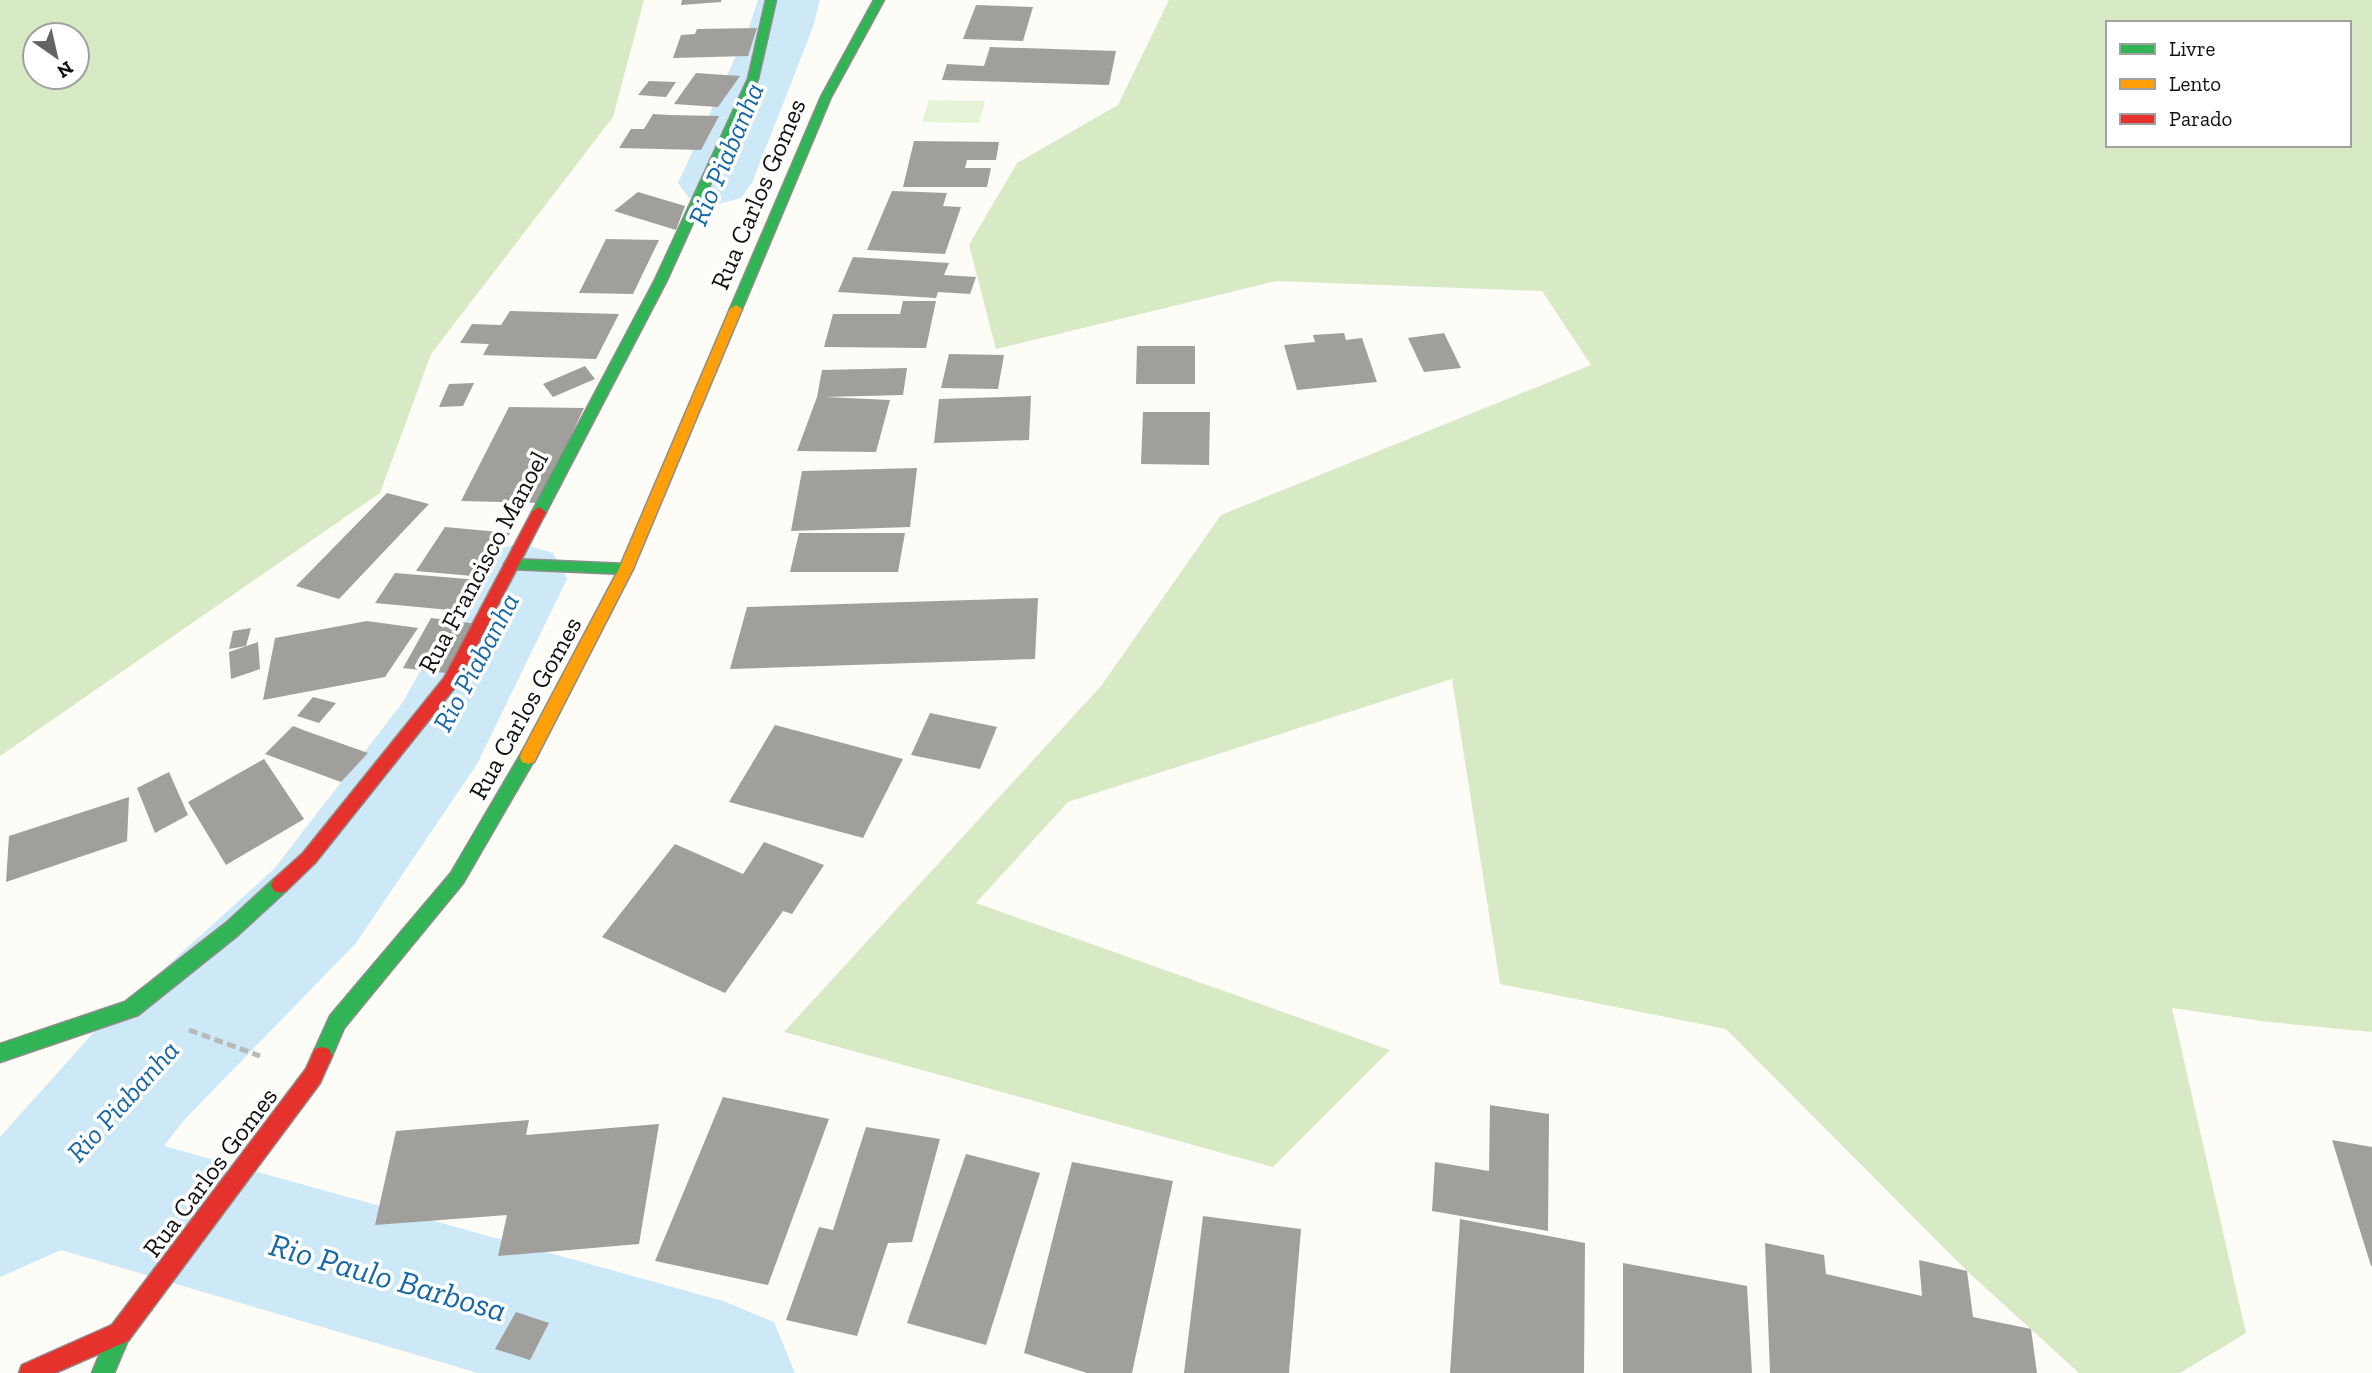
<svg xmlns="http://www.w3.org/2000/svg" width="2372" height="1373" font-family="'Zilla Slab',serif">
  <rect width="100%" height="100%" fill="#fdfcf7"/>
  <path fill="#e7f3d7" d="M929,100L985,101L979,123L922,122Z"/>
  <path fill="#d8eac5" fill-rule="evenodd" d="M0,0H644L613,117L431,354L380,493L0,756ZM35,35H77V77H35Z
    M1169,0H2372V1032L2269,1022L2172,1008L2246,1333L2180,1373H2079L1967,1271L1726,1029L1500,984L1452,679L1068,802L976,903L1390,1050L1273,1167L784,1032L1101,686L1221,515L1591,365L1542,291L1276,281L996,349L969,245L1017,163L1118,105ZM2108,23H2349V145H2108Z"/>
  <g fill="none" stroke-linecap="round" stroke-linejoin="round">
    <path fill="#cde8f7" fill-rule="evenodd" d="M758,0H820L813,27L752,183L741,198L715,205L689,198L678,183L749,27Z
      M519,543L553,553L567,579L477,764L356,943L184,1120L164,1146L723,1301L774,1322L795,1373H478L61,1250L0,1277V1137L94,1032L274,869L403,702L485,553Z"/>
  </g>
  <path fill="#a19f9c" d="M682,0H721V2L681,5Z
    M976,5L1033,7L1023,41L963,39Z
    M757,28L748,56L673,58L681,35L695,34L697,29Z
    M990,47L1116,51L1109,85L942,80L947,64L984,66Z
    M696,73L740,76L718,107L674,104Z
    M649,81L676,82L666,97L638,95Z
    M653,114L669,115L719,116L701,150L619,148L631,129H644Z
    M914,141L999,142L996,160H967L965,168H991L987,187H903Z
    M892,191L947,193L943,206L961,207L945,254L867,250Z
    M638,192L685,206L676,230L614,211Z
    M606,239L659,240L633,294L579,293Z
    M853,257L949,263L944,275L976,277L970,294L938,292L936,298L838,292Z
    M903,301H936L926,348L824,347L833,314H900Z
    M510,311L619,314L596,359L483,355L489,344L460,343L472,324L501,325Z
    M1344,333L1346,340L1362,338L1377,382L1297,390L1284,345L1315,342L1313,335Z
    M1444,333L1461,368L1424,372L1408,338Z
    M1137,346H1195V384H1136Z
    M949,354L1004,355L998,389L941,388Z
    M585,366L595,379L553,397L543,384Z
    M907,368L903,395L825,397L890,400L876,452L797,451L817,397L822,370Z
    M474,383L463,406L439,407L449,384Z
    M1031,396L1029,440L934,443L939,399Z
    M509,407L584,408L539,503L461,501Z
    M1143,412H1210L1209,465L1141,464Z
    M917,468L910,527L791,531L802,471Z
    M387,493L429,504L339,599L296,586Z
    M445,527L510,533L484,577L416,571Z
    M799,533H905L898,572H790Z
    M395,573L480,580L461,611L375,603Z
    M1038,598L1035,659L730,669L747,607Z
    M431,618L477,624L445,673L403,668Z
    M367,621L418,628L385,677L263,700L275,638Z
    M251,628L246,646L229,649L233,631Z
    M258,642L260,669L231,679L229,652Z
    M313,697L336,703L319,723L297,716Z
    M930,713L997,727L980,769L911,755Z
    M775,725L903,759L863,838L729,802Z
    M293,726L306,731L368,753L341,782L265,754Z
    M264,759L304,819L226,865L188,802Z
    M169,772L188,815L155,833L137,788Z
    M129,797L127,841L6,882L9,836Z
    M764,842L824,865L792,914L783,911L725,993L602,937L675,844L743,874Z
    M723,1097L829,1119L768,1285L655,1261Z
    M1490,1105L1549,1114L1548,1231L1432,1211L1435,1162L1489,1171Z
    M529,1120L526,1135L659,1124L639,1244L498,1256L507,1215L375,1225L396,1131Z
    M866,1127L940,1139L912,1242L888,1243L857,1336L786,1320L819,1227L833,1230Z
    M2332,1140L2372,1147V1266H2371Z
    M966,1154L1040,1173L986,1345L907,1323Z
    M1072,1162L1173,1181L1132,1373H1087L1024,1353Z
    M1203,1216L1301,1229L1289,1373H1184Z
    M1460,1219L1585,1243L1584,1373H1450Z
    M1765,1243L1824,1255L1826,1274L1922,1296L1919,1260L1967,1271L1973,1317L2031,1329L2037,1373H1770Z
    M1623,1263L1747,1286L1752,1373H1623Z
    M516,1312L549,1323L530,1360L495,1349Z"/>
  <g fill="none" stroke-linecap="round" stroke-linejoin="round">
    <defs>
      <path id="fast" d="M766,0H776L758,79L667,280L546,512L544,516H534L532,512L655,280L748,79Z
        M874,0H884L831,97L742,309L740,312H732L730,309L821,97Z
        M511,559L626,564L633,569L626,574L511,569L504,564Z
        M528,750L534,752L536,757L463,883L344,1028L329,1063L322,1065L315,1063L312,1056L330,1016L451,873L522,752Z
        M280,877L286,879L289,885L286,891L238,935L138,1015L0,1062V1044L125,1002L226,923L274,879Z
        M120,1322L128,1325L131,1333L114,1373H92L112,1325Z"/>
      <path id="slow" d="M736,305L742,309L633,569L534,762L528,764L522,762L520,757L522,752L619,569L730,309Z"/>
      <path id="jam" d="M539,507L546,512L456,686L315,863L286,891L280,893L274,891L271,885L274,879L303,853L444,678L532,512Z
        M322,1047L329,1049L332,1056L320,1083L128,1341L55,1373H19L22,1365L112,1325L306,1069L315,1049Z"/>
    </defs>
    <use href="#fast" stroke="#8e8d8b" stroke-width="3"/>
    <use href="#slow" stroke="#8e8d8b" stroke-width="3"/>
    <use href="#jam" stroke="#8e8d8b" stroke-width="3"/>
    <path stroke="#b9b9b8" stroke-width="5" stroke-dasharray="9 4.5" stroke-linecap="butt" d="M189,1030L260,1056"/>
    <use href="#fast" fill="#30b455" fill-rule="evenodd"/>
    <use href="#slow" fill="#ff9f0a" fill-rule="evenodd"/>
    <use href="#jam" fill="#e5322d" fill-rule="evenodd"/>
  </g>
  <g text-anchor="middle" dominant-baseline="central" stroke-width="7" stroke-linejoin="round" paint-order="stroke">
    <g font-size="26" fill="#111" stroke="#fff">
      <text transform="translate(758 194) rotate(-67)">Rua Carlos Gomes</text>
      <text transform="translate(483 562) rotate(-62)">Rua Francisco Manoel</text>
      <text transform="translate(525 708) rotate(-61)">Rua Carlos Gomes</text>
      <text transform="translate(210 1172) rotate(-53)">Rua Carlos Gomes</text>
    </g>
    <g font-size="28" font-style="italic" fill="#1768a6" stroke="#fff">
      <text transform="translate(726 154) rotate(-67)">Rio Piabanha</text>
      <text transform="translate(476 662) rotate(-62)">Rio Piabanha</text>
      <text transform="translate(123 1101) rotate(-48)">Rio Piabanha</text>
    </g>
    <g font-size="33" font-style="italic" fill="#1768a6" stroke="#fff">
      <text transform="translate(388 1277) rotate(16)">Rio Paulo Barbosa</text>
    </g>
  </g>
  <rect x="2106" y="21" width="245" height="126" fill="#ffffff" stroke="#a0a0a0" stroke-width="2"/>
  <rect x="2120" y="44" width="35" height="10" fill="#30b455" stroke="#a0a0a0" stroke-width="2"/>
  <text x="2169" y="56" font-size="21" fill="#111111">Livre</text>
  <rect x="2120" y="79" width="35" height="10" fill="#ff9f0a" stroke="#a0a0a0" stroke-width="2"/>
  <text x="2169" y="91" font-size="21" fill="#111111">Lento</text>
  <rect x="2120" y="114" width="35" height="10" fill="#e5322d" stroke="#a0a0a0" stroke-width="2"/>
  <text x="2169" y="126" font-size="21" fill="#111111">Parado</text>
  <g transform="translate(56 56) rotate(146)"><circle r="33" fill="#ffffff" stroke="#a0a0a0" stroke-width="2"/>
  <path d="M0-5L12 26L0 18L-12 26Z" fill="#646362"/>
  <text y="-10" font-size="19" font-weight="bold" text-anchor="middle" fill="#111111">N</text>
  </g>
</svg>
